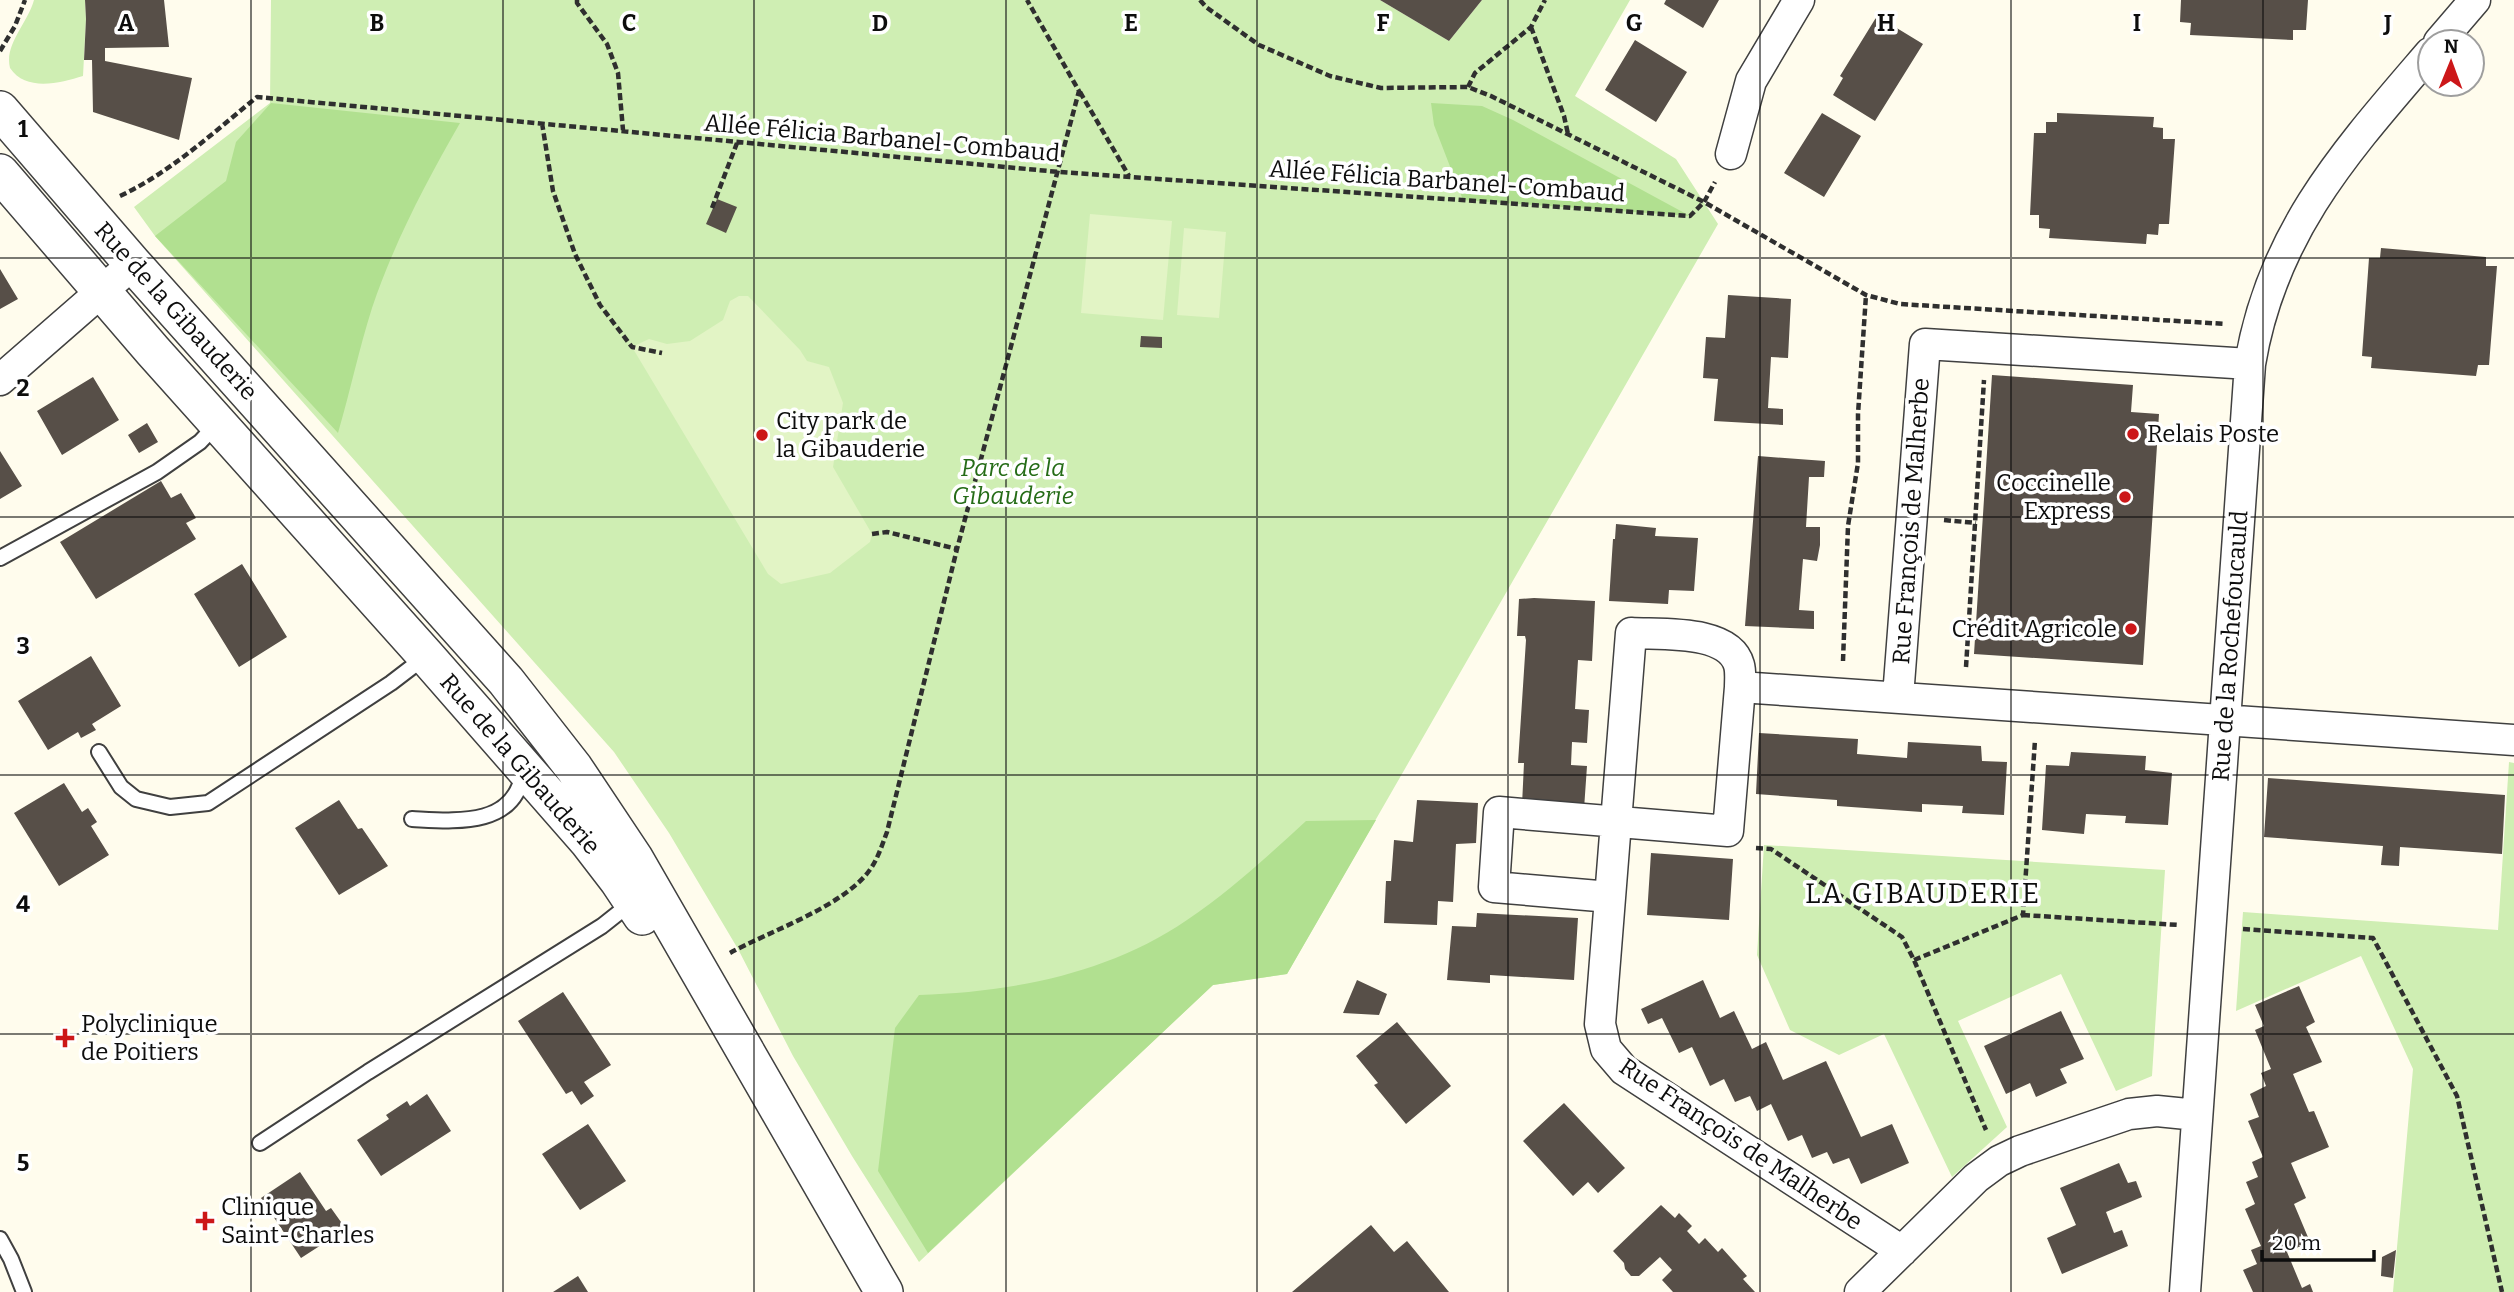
<svg xmlns="http://www.w3.org/2000/svg" width="2514" height="1292" font-family="Bitter,serif">
  <rect width="100%" height="100%" fill="#fffced"/>
  <path fill="#cfeeb3" d="M34,0H85L86,19L83,76C60,83 26,92 10,68C4,44 28,23 34,0Z
    M271,0H1380L1449,41L1482,0H1630L1575,96L1676,159L1718,224L1287,974L1213,985L919,1262L852,1156L793,1056L738,949L669,833L614,752L155,236L134,207L270,103Z
    M2509,762L2514,763V1292H2393L2413,1069L2361,956L2236,1011L2243,912L2498,930Z
    M1764,845L2165,870L2152,1076L2116,1091L2061,974L1958,1021L2007,1127L1952,1177L1884,1034L1839,1055L1790,1030L1757,955Z"/>
  <path fill="#b1e090" d="M271,103L460,123C426,182 394,243 372,308C359,349 350,392 338,433L155,236L226,181L236,142Z
    M1431,103L1482,106L1513,120L1690,216L1463,200L1434,125Z
    M1376,820L1287,974L1213,985L928,1253L878,1171L895,1028L919,995C1012,992 1108,974 1187,920C1230,891 1268,856 1306,821Z"/>
  <path fill="#e2f4c5" d="M1090,214L1172,221L1163,320L1081,313Z
    M1184,228L1226,232L1219,318L1177,315Z
    M739,296H748L800,350L807,361L829,367L843,403L833,467L872,534L870,542L830,573L781,584L768,574L632,347L649,339L667,344L690,341L723,320L730,301Z"/>
  <path fill="#574f48" d="M85,0H164L169,47L105,48V61L192,78L179,140L93,112L92,60H84L86,19Z
    M1380,0H1482L1449,41Z
    M1666,0H1719L1703,28L1664,4Z
    M2181,0H2308L2306,30H2293V40L2190,35L2191,23L2180,22Z
    M1877,16L1923,44L1875,121L1833,95L1843,78L1840,76Z
    M1635,40L1687,72L1656,122L1605,90Z
    M1822,113L1861,136L1824,197L1784,173Z
    M2057,113L2154,117L2153,127L2163,128V139H2175L2169,224H2159L2158,235L2147,234L2146,244L2049,238L2050,229L2039,228V215H2030L2034,133H2046V122H2057Z
    M717,199L737,207L726,233L706,224Z
    M2381,248L2486,257V266H2497L2489,365H2478L2476,376L2371,368L2372,357L2362,356L2369,258H2380Z
    M0,269L18,299L0,309Z
    M1728,295L1791,299L1788,358L1771,357L1768,408L1783,409V425L1714,421L1718,379L1703,378L1706,337L1725,338Z
    M1141,336L1162,337V348L1140,347Z
    M1992,375L2133,385L2131,412L2159,414L2143,665L1974,654Z
    M93,377L119,420L62,455L37,411Z
    M147,423L158,442L139,453L128,435Z
    M0,451L22,486L0,499Z
    M1758,456L1825,461L1824,477H1809L1806,527H1820V545L1817,561L1803,559L1799,610L1814,611V629L1745,626Z
    M161,481L171,498L181,493L196,518L186,523L196,539L96,599L60,542Z
    M1616,524L1656,528L1655,536L1698,538L1694,591L1669,590L1668,604L1609,601L1613,539H1615Z
    M242,564L287,637L239,667L194,594Z
    M1534,598L1595,601L1592,661L1578,660L1575,709L1589,710L1587,743L1572,742L1571,765L1587,766L1584,809L1522,805L1524,763H1518L1526,640L1525,636H1517L1519,599Z
    M91,656L121,706L92,724L96,730L81,738L78,732L48,750L18,701Z
    M1759,733L1858,739L1857,754L1907,758L1908,742L1981,746L1982,761L2007,762L2004,815L1962,813L1963,806L1922,804V812L1837,806V800L1756,794Z
    M2071,752L2146,756L2145,770L2172,773L2168,825L2125,823L2126,816L2086,814L2084,834L2042,830L2046,765L2069,766Z
    M2268,778L2505,795L2502,854L2400,847L2399,866L2381,865L2383,846L2264,837Z
    M64,783L82,812L88,808L97,822L91,826L109,855L59,886L14,813Z
    M339,800L358,829L362,828L388,866L339,895L295,828Z
    M1417,800L1478,803L1476,843L1456,844L1453,902L1438,901L1437,925L1384,923L1386,881H1391L1394,840L1413,842Z
    M1651,853L1733,859L1729,920L1647,915Z
    M1477,913L1578,918L1574,980L1490,975V983L1447,980L1452,926L1476,927Z
    M1357,980L1387,994L1379,1015L1343,1013Z
    M1703,980L1720,1018L1734,1011L1752,1049L1766,1042L1783,1080L1826,1061L1861,1137L1892,1124L1909,1163L1861,1184L1849,1158L1833,1164L1827,1152L1812,1158L1802,1135L1788,1141L1771,1104L1757,1111L1750,1096L1735,1102L1724,1079L1710,1086L1692,1047L1679,1053L1662,1018L1648,1024L1641,1009Z
    M2299,986L2315,1022L2306,1027L2322,1062L2293,1074L2309,1112L2314,1111L2329,1147L2291,1163L2306,1198L2294,1204L2310,1242L2287,1252L2302,1288L2310,1284L2313,1292H2253L2243,1270L2257,1264L2251,1250L2261,1246L2245,1209L2255,1204L2246,1182L2258,1177L2252,1162L2263,1157L2248,1121L2259,1117L2250,1094L2266,1086L2261,1073L2271,1069L2255,1030L2264,1026L2255,1005Z
    M563,992L611,1065L584,1082L594,1096L581,1105L572,1091L566,1094L518,1021Z
    M2061,1011L2084,1059L2060,1069L2067,1083L2036,1097L2030,1083L2006,1094L1984,1046Z
    M1397,1022L1451,1086L1406,1124L1374,1085L1378,1083L1356,1056Z
    M427,1094L451,1131L381,1176L357,1140L389,1119L386,1115L407,1101L410,1106Z
    M1564,1103L1625,1168L1598,1193L1588,1182L1573,1196L1523,1141Z
    M588,1124L626,1181L580,1210L542,1154Z
    M2119,1163L2128,1183L2136,1181L2142,1197L2106,1212L2114,1233L2122,1230L2128,1246L2062,1274L2047,1238L2076,1225L2060,1188Z
    M300,1172L326,1211L331,1208L346,1229L301,1258L261,1198Z
    M1661,1205L1675,1218L1679,1213L1692,1226L1687,1231L1699,1244L1705,1238L1718,1252L1722,1248L1747,1276L1743,1279L1755,1292H1673L1662,1280L1672,1270L1660,1257L1639,1276H1631L1625,1269L1624,1263L1613,1251Z
    M1371,1225L1394,1252L1407,1241L1449,1292H1292Z
    M2396,1250L2393,1278L2381,1276L2382,1257Z
    M578,1276L588,1292H553Z"/>
  <g fill="none" stroke-linecap="round" stroke-linejoin="round">
    <defs>
      <path id="service" d="M0,558L157,472L200,442L217,424
        M99,752L121,787L136,799L170,807L208,803L391,683L425,657
        M412,819C454,821 514,828 523,773
        M260,1143L368,1072L602,926L631,903
        M0,1239L11,1259L24,1292"/>
      <path id="minor" d="M2439,42L2475,0
        M1731,154L1751,81L1799,0
        M0,380L133,264
        M1740,687L2514,740
        M1898,697L1925,344L2250,364
        M1610,897L1494,887L1499,812L1728,831L1740,687C1740,681 1741,672 1739,665C1729,629 1661,635 1631,633L1600,1024L1606,1049L1624,1070L1902,1251
        M1860,1292L1976,1178L1999,1161L2020,1151L2129,1114L2157,1111L2197,1115
        M2185,1292L2250,364C2272,232 2346,151 2430,53"/>
      <path id="tertiary" d="M0,110L133,264L506,681L574,768L634,858L884,1292
        M0,173L153,351L426,656L588,841L618,880L642,916"/>
    </defs>
    <use href="#service" stroke="#404040" stroke-width="18"/>
    <use href="#minor" stroke="#404040" stroke-width="33"/>
    <use href="#tertiary" stroke="#404040" stroke-width="40"/>
    <path stroke="#2f2f2f" stroke-width="4.5" stroke-dasharray="7 3.5" stroke-linecap="butt" d="M577,0V3L607,44L618,73L623,130
      M1200,0L1206,7L1259,45L1330,76L1381,88L1468,87L1491,96L1704,202L1866,295L1900,304L2226,324
      M1531,27L1564,116L1568,134
      M0,51L15,26L25,0
      M1468,87L1475,73L1531,27L1545,0
      M1080,92L1129,176
      M542,123L553,191L575,254L600,305L632,347L662,353
      M120,196C171,172 214,132 257,97L1059,172L1690,216L1704,202L1715,182
      M712,208L737,143
      M1944,520L1976,523
      M872,534L887,532L957,549
      M1843,661L1848,526L1858,463V414L1866,295
      M1966,667L1984,380
      M1756,848L1771,849L1902,937L1914,960L1986,1130
      M2023,915L2179,925
      M2243,929L2373,938L2457,1096L2502,1292
      M730,953C770,931 842,907 869,871C878,859 882,845 887,832L957,549L1079,91L1027,0
      M1914,960L2023,915L2035,740"/>
    <use href="#service" stroke="#fff" stroke-width="14"/>
    <use href="#minor" stroke="#fff" stroke-width="30"/>
    <use href="#tertiary" stroke="#fff" stroke-width="37"/>
  </g>
  <path fill="none" stroke="#0d0d0d" stroke-width="2" stroke-opacity="0.55" d="M251,0V1292M503,0V1292M754,0V1292M1006,0V1292M1257,0V1292M1508,0V1292M1760,0V1292M2011,0V1292M2263,0V1292M0,258H2514M0,517H2514M0,775H2514M0,1034H2514"/>
  <g fill="#cc1719" stroke="#fff" stroke-width="2.5">
    <circle cx="2133" cy="434" r="7"/>
    <circle cx="762" cy="435" r="7"/>
    <circle cx="2125" cy="497" r="7"/>
    <circle cx="2131" cy="629" r="7"/>
    <path d="M61.5 1027.5h7v7h7v7h-7v7h-7v-7h-7v-7h7z"/>
    <path d="M201.5 1210.5h7v7h7v7h-7v7h-7v-7h-7v-7h7z"/>
  </g>
  <g text-anchor="middle" dominant-baseline="central" stroke-width="7" stroke-linejoin="round" paint-order="stroke">
    <g font-size="24" fill="#0d0d0d" stroke="#fff">
      <text transform="translate(882 138) rotate(5)">Allée Félicia Barbanel-Combaud</text>
      <text transform="translate(1447 181) rotate(4)">Allée Félicia Barbanel-Combaud</text>
      <text transform="translate(176 311) rotate(48)">Rue de la Gibauderie</text>
      <text transform="translate(1911 521) rotate(-86)">Rue François de Malherbe</text>
      <text transform="translate(2230 646) rotate(-86)">Rue de la Rochefoucauld</text>
      <text transform="translate(520 764) rotate(49)">Rue de la Gibauderie</text>
      <text transform="translate(1741 1144) rotate(34)">Rue François de Malherbe</text>
    </g>
    <g font-size="24" fill="#0d0d0d" stroke="#fff" text-anchor="start">
      <text x="776" y="421">City park de<tspan x="776" dy="28">la Gibauderie</tspan></text>
      <text x="2147" y="434">Relais Poste</text>
      <text x="2111" y="483" text-anchor="end">Coccinelle<tspan x="2111" dy="28">Express</tspan></text>
      <text x="2117" y="629" text-anchor="end">Crédit Agricole</text>
      <text x="81" y="1024">Polyclinique<tspan x="81" dy="28">de Poitiers</tspan></text>
      <text x="221" y="1207">Clinique<tspan x="221" dy="28">Saint-Charles</tspan></text>
    </g>
    <g font-size="24" font-style="italic" fill="#256c17" stroke="#fff">
      <text x="1013" y="468">Parc de la<tspan x="1013" dy="28">Gibauderie</tspan></text>
    </g>
    <g font-size="28" letter-spacing="2" fill="#0d0d0d" stroke="#fff">
      <text x="1923" y="893">LA GIBAUDERIE</text>
    </g>
  </g>
  <g font-size="23" text-anchor="middle" font-weight="bold" fill="#0d0d0d" stroke="#fff" stroke-width="7" stroke-linejoin="round" paint-order="stroke">
    <text x="126" y="31">A</text>
    <text x="377" y="31">B</text>
    <text x="629" y="31">C</text>
    <text x="880" y="31">D</text>
    <text x="1131" y="31">E</text>
    <text x="1383" y="31">F</text>
    <text x="1634" y="31">G</text>
    <text x="1886" y="31">H</text>
    <text x="2137" y="31">I</text>
    <text x="2388" y="31">J</text>
    <text x="23" y="137">1</text>
    <text x="23" y="396">2</text>
    <text x="23" y="654">3</text>
    <text x="23" y="912">4</text>
    <text x="23" y="1171">5</text>
  </g>
  <g transform="translate(2451 63) rotate(1)"><circle r="33" fill="#ffffff" stroke="#9e9e9e" stroke-width="2"/>
  <path d="M0-5L12 26L0 18L-12 26Z" fill="#cc1719"/>
  <text y="-10" font-size="19" font-weight="bold" text-anchor="middle" fill="#0d0d0d">N</text>
  </g>
  <path d="M2262 1250v10h112v-10" fill="none" stroke="#0d0d0d" stroke-width="3.5"/>
  <text x="2272" y="1250" font-size="21" fill="#0d0d0d" stroke="#ffffff" stroke-width="5" paint-order="stroke">20 m</text>
</svg>
